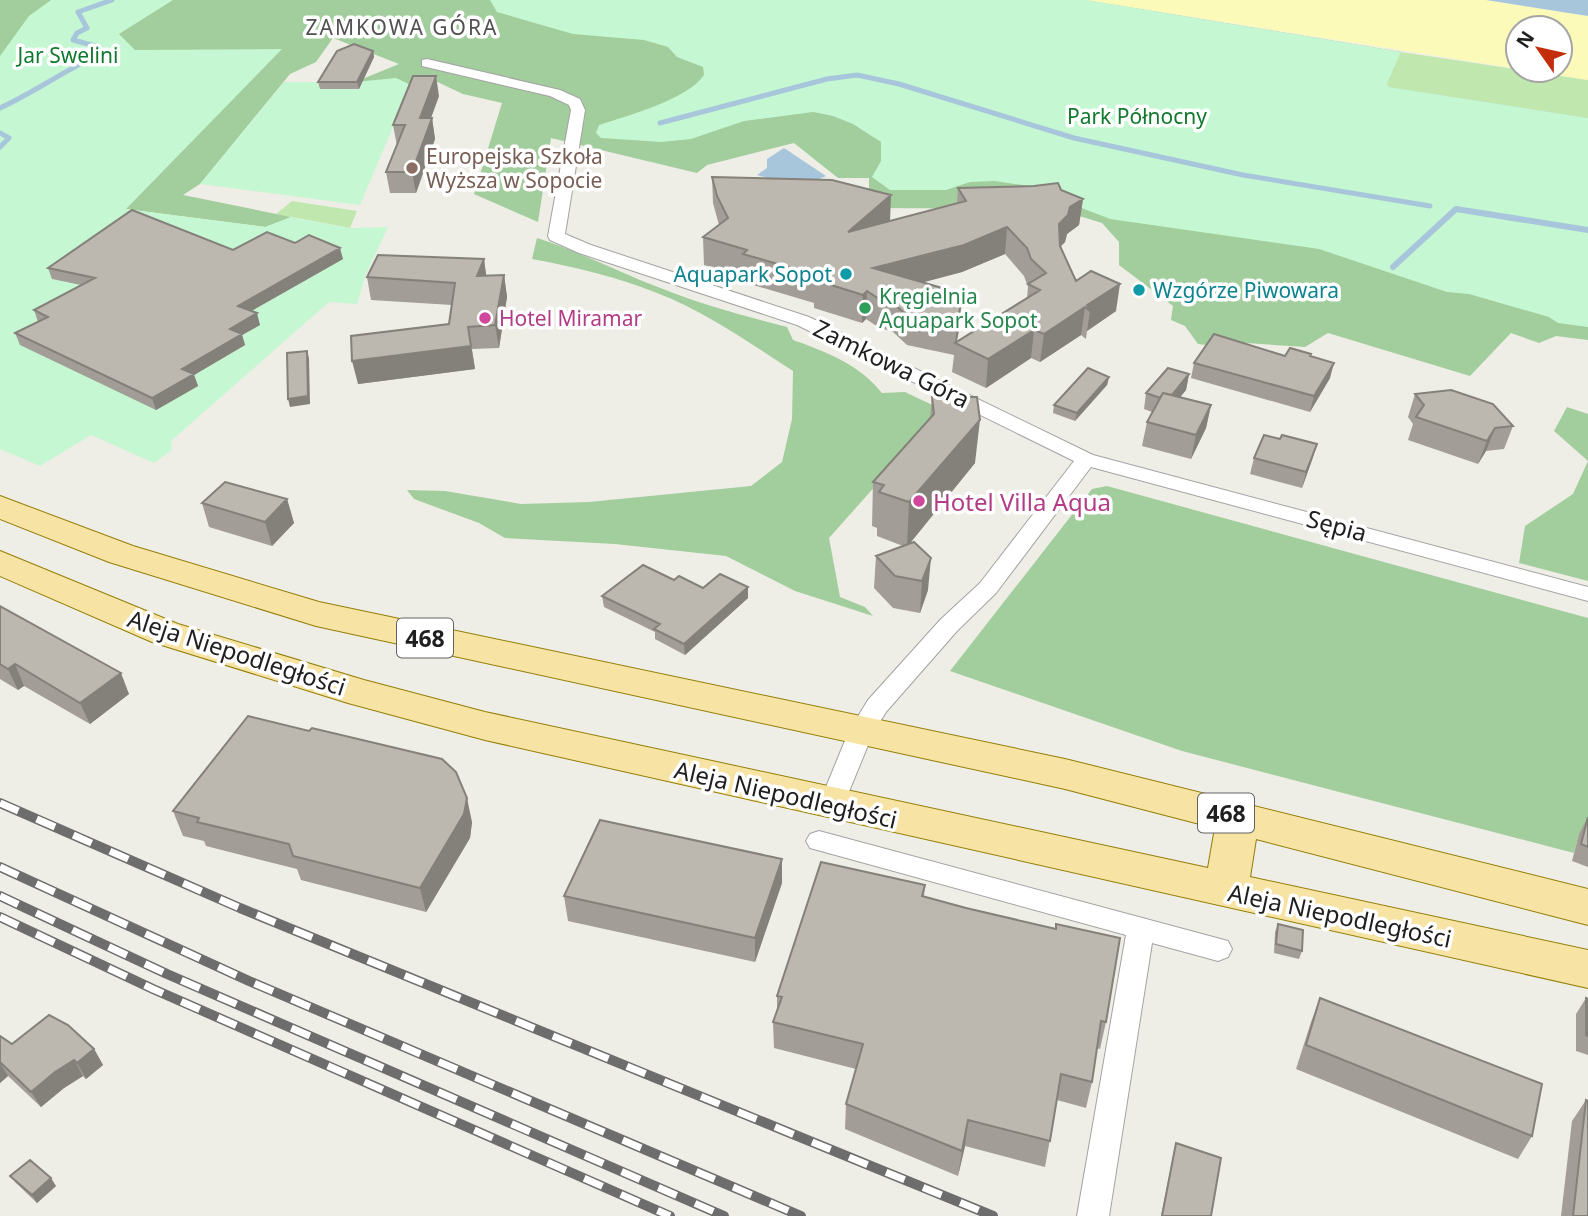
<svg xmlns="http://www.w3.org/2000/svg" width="1588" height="1216" font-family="'Noto Sans',sans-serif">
  <rect width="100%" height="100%" fill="#efeee6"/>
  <path fill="#bfe7ae" d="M1401,52L1588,80V118L1389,87L1387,84Z
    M292,201L357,211L350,228L276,214Z"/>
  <path fill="#a2cd9c" d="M0,0H1086L1401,52L1387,84L1389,87L1588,118V340L1556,336L1539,343L1511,333L1470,376L1328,333L1305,347L1246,343L1233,348L1198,344L1185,326L1171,320L1173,306L1119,265V242L1102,223L1057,209L869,208V178H838L794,143L707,165L697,173L551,138L538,222L474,194L502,103L463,94L431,79L411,85L355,82L399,64L333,38L316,62L290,74L200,184L183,195L291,217L266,227L125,209L281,49L0,196Z
    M537,238C581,252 620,273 663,289C703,305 745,316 787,327L793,340C827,352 860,365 882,393L905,392L943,410L829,538L840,597L865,607L873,616L795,591L726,556L615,544L505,538L479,523L414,499L407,490L445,491L521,504L589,502L751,486L782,462L792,419L793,371C750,343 706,312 657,293C617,277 575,267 532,259Z
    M1567,407L1588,414V581L1519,563L1525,526L1573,494L1588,461L1554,431Z
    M1107,486L1588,618V837L1579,834L1574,853L1182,751L950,671L1092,489Z"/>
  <path fill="#fbfab8" d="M1086,0H1486L1588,16V80L1523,70H1560V28H1518V69Z"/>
  <path fill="#c5f7d2" d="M51,0H173L119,34L135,50L282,49L126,209L265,227L291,217L350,228L388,227L366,274L357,304L329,302L171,441L172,450L154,463L91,435L40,466L0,449V56L29,16Z
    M490,0H1086L1401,52L1387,84L1389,87L1588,118V327L1558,323L1549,317L1469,294L1447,292L1319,249L1110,219L1022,185L995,181L970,182L946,190H890L872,177L881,161V142L853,124L833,116L813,112L744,121L691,139L661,142L601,138L596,133L599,125C627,116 688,99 704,75L703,67L677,57L668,47L644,40L573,34L497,12Z
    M396,78L411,85L360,205L200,184L284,82H355Z"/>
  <path fill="#a8c6db" d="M1486,0H1588V16Z
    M784,148L826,176L801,187L757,175L767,168V159Z"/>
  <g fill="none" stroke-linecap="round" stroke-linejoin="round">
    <path stroke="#a8c6db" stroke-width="5" d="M0,108C35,92 65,70 100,54L99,47L73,40L77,33L87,28L78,12L112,0
      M660,123L827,79L857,75L899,84L1074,138L1243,175L1430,206
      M0,133L9,138L0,147"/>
    <path stroke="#a8c6db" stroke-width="6" d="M1393,267L1456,209L1588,230"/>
    <defs>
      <path id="street" d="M427,59L560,90L580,99L585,110L565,234L591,245L809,317L1093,455L1588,587V601L1091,467L996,593L957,631L886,712L873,733L841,811L832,814L823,811L819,804L849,731L868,700L941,619L980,583L1074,461L797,325L579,253L550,240L548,236L571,110L569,105L550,96L422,66V60Z
        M819,831L1228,941L1232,949L1228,957L1218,961L1152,943L1109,1216H1077L1126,935L810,848L806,841L810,834Z"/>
      <path id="primary" d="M0,496L133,546L319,602L1065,759L1588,889V925L1256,839L1250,877L1588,950V988L485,740L348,703L152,642L0,576V551L178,624L364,680L485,712L1208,868L1215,828L1065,789L316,626L109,562L0,519Z"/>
    </defs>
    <use href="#street" stroke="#a3a3a3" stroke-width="2"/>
    <use href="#primary" stroke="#937e07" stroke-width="2"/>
    <use href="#street" fill="#fff" fill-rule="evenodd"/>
    <use href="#primary" fill="#f7e3a3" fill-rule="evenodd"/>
    <defs>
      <path id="rail" d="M0,803L240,908L993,1216
        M0,867L249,981L801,1216
        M0,896L167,974L724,1216
        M0,917L153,989L670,1216"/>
    </defs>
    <use href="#rail" stroke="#6d6d6d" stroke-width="10"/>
    <use href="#rail" stroke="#fff" stroke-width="7" stroke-dasharray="20" stroke-linecap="butt"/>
  </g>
  <path fill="#a29d96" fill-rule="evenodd" d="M373,51L374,57L359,89H320L318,82Z
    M439,96L431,118H432L435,139L416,193H390L386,172L397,146L393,125Z
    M712,177L890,221L957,204L958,188L1061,190L1083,199L1079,225L1067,234L1065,242L1060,247L1076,281L1116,311L1087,331L1086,339L1081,335L1040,362L1031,358L986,388L952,372L954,355L907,345L893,332L878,327L866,319L862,323L814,308V303L743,282V276L704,265L703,237L719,225L713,203ZM1005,254L1024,276L1028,287L1027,298L957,342L959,330L923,282L962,272Z
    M295,243L343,259L251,311L260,325L242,335L245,345L194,375L198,386L156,410L20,345L15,333L38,322L34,310L81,285L52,279L48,268Z
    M484,259L486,276L504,275L507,297L499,348L472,349L475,369L358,384L449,324L452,305L371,300L367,277Z
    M1311,354V356L1330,378L1310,412L1191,378L1194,363Z
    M1189,374L1186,390L1180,397L1211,405L1206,428L1191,459L1142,446L1147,422L1152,412L1144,409L1146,393Z
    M1109,377L1107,385L1075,421L1053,413L1054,405Z
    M1415,394L1513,426L1504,449L1486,451L1478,464L1408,440L1413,424L1408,417Z
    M932,397L975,463L910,543L928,590L920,613L893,608L874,588L876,556L903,546L877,536V528L872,526L873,482L930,419Z
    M1280,439L1317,444L1312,460L1302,488L1250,474L1254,458Z
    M287,499L294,523L272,546L209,527L202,503Z
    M674,580L703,588L748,587V598L685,655L655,639V632L604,607L602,596Z
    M0,606L129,694L90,724L24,686L18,690L0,679Z
    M173,811L472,822L470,838L426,912L301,880L297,869L206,846L204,841L183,836Z
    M1588,817V867L1572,861L1579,834Z
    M782,859V883L755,962L568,921L564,896Z
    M925,885L924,897L1106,1022L1100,1049L1097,1048L1092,1082L1086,1108L1057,1100L1045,1167L965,1146L958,1176L845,1129L846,1104L856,1069L774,1048L773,1022L777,1010V996Z
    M1278,924L1302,951L1299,959L1274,953L1275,932Z
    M1320,998L1532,1136L1518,1159L1296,1069L1311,1022Z
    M1586,998L1588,999V1055L1576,1051V1014Z
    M0,1036L12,1044L94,1049L103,1065L86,1079L83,1076L64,1088L41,1107L8,1076L0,1083Z
    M1586,1100L1588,1216H1561L1572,1121Z
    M1176,1143L1211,1216H1161L1174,1151Z
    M10,1176L56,1186L37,1203L16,1183Z"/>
  <path fill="#84807a" d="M373,51L374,57L359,89L357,82Z
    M436,76L439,96L423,139L420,118Z
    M432,118L435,139L416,193L412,172Z
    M891,195L890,222L848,232Z
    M1083,199L1079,225L1067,234L1065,242L1055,252L1059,224L1070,207Z
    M1007,227L1005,254L962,272L872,296L873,268Z
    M340,248L343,259L241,317L238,306Z
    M484,259L487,281L477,276Z
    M504,275L507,297L499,348L495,325Z
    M1120,284L1116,311L1087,331L1090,311L1087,305Z
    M867,291L866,319L862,323L863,295Z
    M961,302L959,330L956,344H955L957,326Z
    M1085,307L1081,335L1040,362L1044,334Z
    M257,313L260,325L242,335L245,345L194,375L198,386L156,410L152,398L182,369L230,329Z
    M468,327L475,369L358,384L352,361Z
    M1034,330L1031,358L986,388L988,359Z
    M307,351L309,358L310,404L290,407L288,399Z
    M1334,363L1330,378L1310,412L1314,396Z
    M1189,374L1186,390L1165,416L1168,401Z
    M1109,377L1107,385L1075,421L1077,413Z
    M1211,405L1206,428L1191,459L1196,435Z
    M980,420L975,463L907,547L909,502Z
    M1495,428L1486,451L1478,464L1487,441Z
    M1317,444L1312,460L1302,488L1306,472Z
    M287,499L294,523L272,546L265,522Z
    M931,558L928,590L920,613L922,581Z
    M748,587V598L685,655L684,644Z
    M15,664L24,686L18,690L8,669Z
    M121,673L129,694L90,724L80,703Z
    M467,798L472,822L470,838L426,912L420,888Z
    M782,859V883L755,962V938Z
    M94,1049L103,1065L86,1079L77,1063Z
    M74,1060L83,1076L64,1088L41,1107L31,1092L55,1072Z
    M0,1063L8,1076L0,1083Z
    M968,1120L965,1146L958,1176L962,1151Z
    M51,1178L56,1186L37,1203L32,1195Z"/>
  <path fill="#bcb7af" stroke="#84807a" stroke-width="2" d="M354,44L373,51L357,82H318L337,51Z
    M413,76H436L420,118H432L412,172H386L405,125H393Z
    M712,177L832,180L891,195L848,232L966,201L958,188L1034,186L1058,183L1061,190L1083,199L1070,207L1068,215L1059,224L1060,246L1076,281L1091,271L1120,284L1087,305L1090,311L1085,307L1044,334L1034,330L988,359L955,343L1040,290L1028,284L1046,273L1031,259L1027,248L1007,227L964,245L873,268L949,290L957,295L961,302L957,326L909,317L894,304L879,299L867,291L863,295L815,280L823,277L743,254L747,250L703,237L728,218L717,196Z
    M132,210L233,250L267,232L295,243L309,235L340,248L238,306L257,313L230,329L242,334L182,369L194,374L152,398L15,333L48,317L34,310L95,278L48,268Z
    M378,255L484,259L477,276L504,275L495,325L468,327L471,346L352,361L351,336L449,324L455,283L367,277Z
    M1214,334L1285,356L1290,348L1311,354L1310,356L1334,363L1314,396L1194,363Z
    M307,351L308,396L288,399L287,353Z
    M1088,368L1109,377L1077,413L1054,405Z
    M1168,368L1189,374L1172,395L1163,393L1160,398L1146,393Z
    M1451,390L1493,404L1513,426L1495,428L1487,441L1416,417L1424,405L1415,394Z
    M1163,393L1211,405L1196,435L1147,422Z
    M932,397H977L980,420L909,502L879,492L884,485L873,482L934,414Z
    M1264,435L1280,439L1282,435L1317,444L1306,472L1254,458Z
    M225,482L287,499L265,522L202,503Z
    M914,542L931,558L922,581L895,576L876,556Z
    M643,565L674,580L679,576L703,588L720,574L748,587L684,644L654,629L660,624L602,596Z
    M0,606L121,673L80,703L15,664L8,669L0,664Z
    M248,716L309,731L312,728L442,759L456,772L467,798L464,814L420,888L293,856L289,844L197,822L199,818L173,811Z
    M1588,817V847L1581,844Z
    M600,820L782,859L755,938L564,896Z
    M821,862L925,885L922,896L966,908L1056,929V924L1120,938L1106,1022L1101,1021L1092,1082L1061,1074L1050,1141L968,1120L962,1151L846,1104L863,1044L773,1022L782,997L777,996Z
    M1278,924L1303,930L1302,951L1276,944Z
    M1320,998L1542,1084L1532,1136L1306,1045Z
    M1586,998L1588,999V1036L1586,1035Z
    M49,1015L68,1025L94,1049L77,1063L74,1060L55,1072L31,1092L0,1062V1036L12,1044Z
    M1586,1100L1588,1101V1216H1573Z
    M1176,1143L1221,1158L1211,1216H1162Z
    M30,1160L51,1178L32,1195L10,1176Z"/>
  <circle fill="#8d6e63" stroke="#fff" stroke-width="2.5" cx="412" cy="168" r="7"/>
  <g fill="#0f9aa8" stroke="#fff" stroke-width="2.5">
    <circle cx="846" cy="274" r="7"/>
    <circle cx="1139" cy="290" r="7"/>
  </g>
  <circle fill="#2e9e5b" stroke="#fff" stroke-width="2.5" cx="865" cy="308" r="7"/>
  <g fill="#d1479c" stroke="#fff" stroke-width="2.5">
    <circle cx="485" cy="318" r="7"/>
    <circle cx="919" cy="501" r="7"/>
  </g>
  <g text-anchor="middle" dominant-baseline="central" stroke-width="7" stroke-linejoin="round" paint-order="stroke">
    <g font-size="21" letter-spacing="2" fill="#525252" stroke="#fff">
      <text x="402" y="27">ZAMKOWA GÓRA</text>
    </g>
    <g font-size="21" fill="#11792d" stroke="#fff">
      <text x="68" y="55">Jar Swelini</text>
      <text x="1137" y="116">Park Północny</text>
    </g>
    <g font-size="21" fill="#785e54" stroke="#fff" text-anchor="start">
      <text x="426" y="156">Europejska Szkoła<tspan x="426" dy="24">Wyższa w Sopocie</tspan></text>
    </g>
    <g font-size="21" fill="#0d838f" stroke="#fff" text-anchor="end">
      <text x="832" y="274">Aquapark Sopot</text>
      <text x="1153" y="290" text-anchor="start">Wzgórze Piwowara</text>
    </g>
    <g font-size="21" fill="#27864d" stroke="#fff" text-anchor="start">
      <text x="879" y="296">Kręgielnia<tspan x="879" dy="24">Aquapark Sopot</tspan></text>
    </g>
    <g font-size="21" fill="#b23c85" stroke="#fff" text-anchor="start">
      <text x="499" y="318">Hotel Miramar</text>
    </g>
    <g fill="#fff" stroke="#626262" stroke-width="2">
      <rect x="397" y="618.5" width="56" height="39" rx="5"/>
      <rect x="1198" y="793.5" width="56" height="39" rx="5"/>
    </g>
    <g font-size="23" font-weight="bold" fill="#1f1f1f">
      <text x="425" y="638">468</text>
      <text x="1226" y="813">468</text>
    </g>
    <g font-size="24" fill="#1f1f1f" stroke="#fff">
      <text transform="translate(892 363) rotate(26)">Zamkowa Góra</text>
      <text transform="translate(1337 525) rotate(15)">Sępia</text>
      <text transform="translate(237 652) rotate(18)">Aleja Niepodległości</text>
      <text transform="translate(786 794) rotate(13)">Aleja Niepodległości</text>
      <text transform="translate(1340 915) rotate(12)">Aleja Niepodległości</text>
    </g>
    <g font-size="24" fill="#b23c85" stroke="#fff" text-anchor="start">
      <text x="933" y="501">Hotel Villa Aqua</text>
    </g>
  </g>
  <g transform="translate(1539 49) rotate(304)"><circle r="33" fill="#ffffff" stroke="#a5a5a5" stroke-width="2"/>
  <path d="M0-5L12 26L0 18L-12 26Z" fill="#c42d0a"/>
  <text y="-10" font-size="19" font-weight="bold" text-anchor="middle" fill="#1f1f1f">N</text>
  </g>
</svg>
